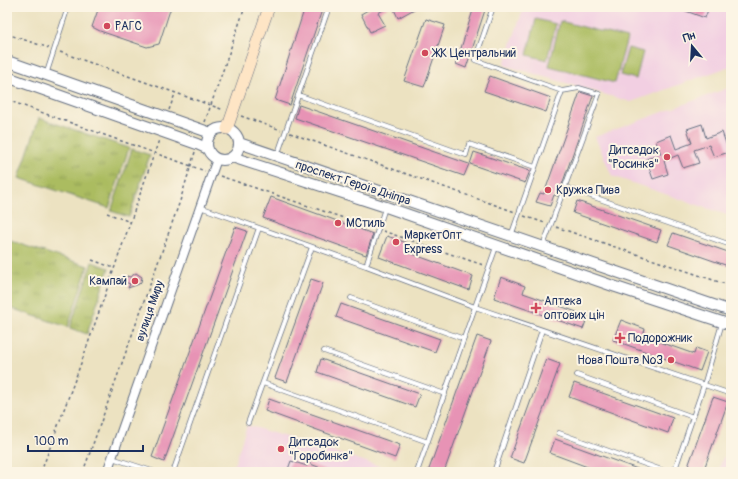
<svg xmlns="http://www.w3.org/2000/svg" width="738" height="479" font-family="Pangolin,sans-serif">
  <defs>
    <pattern id="grass-tufts" width="24" height="20" patternUnits="userSpaceOnUse"><rect width="24" height="20" fill="#abbc60"/><path d="M3 7l-1-3M5 7V3M7 7l1-3M15 17l-1-3M17 17v-4M19 17l1-3" fill="none" stroke="#8a9952"/></pattern>
  </defs>
  <rect width="100%" height="100%" fill="#fcf5e5"/>
  <filter id="ink" filterUnits="userSpaceOnUse"><feTurbulence type="fractalNoise" baseFrequency=".025" numOctaves="2"/><feDisplacementMap in="SourceGraphic" scale="8" xChannelSelector="R" yChannelSelector="G"/><feConvolveMatrix kernelMatrix="1 2 1 2 8 2 1 2 1" color-interpolation-filters="sRGB"/></filter>
  <filter id="wash" filterUnits="userSpaceOnUse"><feTurbulence type="fractalNoise" baseFrequency=".012" numOctaves="4" result="noise"/><feDisplacementMap in="SourceGraphic" scale="16" xChannelSelector="R" yChannelSelector="G"/><feGaussianBlur stdDeviation="0.9" result="paint"/><feColorMatrix in="noise" values="0 0 0 0 0 0 0 0 0 0 0 0 0 0 0 0 0 1.4 0 .05"/><feComposite in="paint" operator="in"/></filter>
  <g filter="url(#wash)">
    <rect width="100%" height="100%" fill="#ece2c1"/>
    <path fill="#f2cfe2" d="M524,7H731V66L631,102L504,65Z
      M731,87V212L730,216L612,176L595,137Z
      M247,425L399,472H232Z
      M723,457L731,459V472H718Z"/>
    <path fill="url(#grass-tufts)" stroke="#63765f" d="M39,118L129,148L109,208L19,178Z
      M132,149L150,155L129,217L111,211Z
      M7,240L88,266L68,327L7,307Z
      M92,262L109,268L87,334L70,328Z"/>
    <path fill="#abbc60" stroke="#63765f" d="M536,19L556,24L547,60L527,55Z
      M560,21L627,38L615,83L549,66Z
      M628,48L643,52L636,79L620,75Z"/>
    <g id="blocks">
      <path fill="#e793b5" d="M99,7L110,9V7H171L159,44L147,47L100,31L92,27Z
        M305,7H323L290,105L275,100Z
        M373,7H389L378,13L385,25L370,32L361,14Z
        M393,7H418L398,18Z
        M474,7H486L466,68L456,64Z
        M675,7H709L705,18Z
        M426,19L445,25L424,87L404,81Z
        M490,76L551,98L546,112L484,91Z
        M580,92L593,96L558,196L554,195L550,206L536,202L540,193L544,194Z
        M299,105L469,164L464,176L295,118Z
        M702,124L706,138L722,132L729,152L714,157L709,145L694,150L699,163L683,168L678,155L664,161L668,174L653,179L646,159L661,154L656,141L671,135L676,149L692,143L687,129Z
        M474,152L530,171L525,183L470,164Z
        M271,197L373,234L366,255L263,218Z
        M577,201L661,230L657,242L573,213Z
        M235,227L247,231L164,462L152,457Z
        M673,233L731,253V267L668,245Z
        M387,236L410,244L407,252L473,276L469,290L379,257Z
        M136,273L142,277L141,282L139,284L128,288L130,284L125,282L127,276L130,277Z
        M501,277L525,286L523,293L588,316L583,329L494,298Z
        M311,279L323,283L287,382L275,378Z
        M341,304L440,339L435,352L336,317Z
        M621,320L645,329L643,336L694,354L696,348L707,352L700,371L613,340Z
        M477,336L491,341L444,472H428Z
        M321,359L420,394L415,407L317,372Z
        M546,359L560,364L524,463L510,458Z
        M574,383L673,418L668,433L569,397Z
        M713,397L728,402L703,472H686Z
        M269,399L400,445L395,458L265,411Z
        M555,439L643,471V472H601L550,453Z
        M291,461L307,466L308,463L331,472H287Z"/>
    </g>
  </g>
  <g filter="url(#ink)">
    <use href="#blocks" fill-opacity="0" stroke="#646e81" stroke-width="1"/>
    <g fill="none" stroke-linecap="round" stroke-linejoin="round">
      <defs>
        <path id="service" d="M493,7L475,60L562,91L511,236
          M46,75L68,7
          M298,95L466,155L469,144L535,167
          M277,156L329,7
          M565,187L731,245
          M200,207L366,266L385,208
          M543,246L599,94L579,88L562,91
          M366,266L475,307L496,247
          M351,298L464,339
          M324,351L445,394
          M577,375L693,417
          M263,383L428,442
          M248,423L312,247
          M559,433L667,472
          M112,458L155,472
          M173,472L259,228
          M417,472L475,307L731,394
          M504,472L495,469L542,330
          M674,472L704,385L722,323"/>
        <path id="minor" d="M107,472L217,159"/>
        <path id="tertiary" d="M7,61L211,133
          M7,77L197,144L208,149
          M207 144a16 16 0 1 1 32 0a16 16 0 1 1-32 0Z
          M239,143L731,311
          M232,157L386,207L613,286L731,325"/>
        <path id="secondary" d="M227,129L269,7"/>
      </defs>
      <use href="#service" stroke="#646e81" stroke-width="5.5"/>
      <use href="#minor" stroke="#646e81" stroke-width="10"/>
      <use href="#tertiary" stroke="#646e81" stroke-width="12"/>
      <use href="#secondary" stroke="#646e81" stroke-width="12"/>
      <path stroke="#646e81" stroke-width="1.5" stroke-dasharray="3 3" stroke-linecap="butt" d="M7,34L49,48
        M60,52L224,110
        M7,100L205,171
        M169,110L175,94
        M241,116L281,130
        M205,122L245,7
        M290,133L515,212
        M220,176L373,228
        M107,213L130,222
        M524,216L545,223
        M556,227L731,286
        M383,231L483,265
        M92,260L114,268
        M41,472L84,355L159,140
        M83,472L180,201L195,152"/>
      <use href="#service" stroke="#fff" stroke-width="4"/>
      <use href="#minor" stroke="#fff" stroke-width="8"/>
      <use href="#tertiary" stroke="#fff" stroke-width="10"/>
      <use href="#secondary" stroke="#fee5c5" stroke-width="11"/>
    </g>
  </g>
  <g fill="#d1495b" stroke="#fcf5e5" stroke-width="1.5">
    <circle cx="107" cy="26" r="4"/>
    <circle cx="425" cy="53" r="4"/>
    <circle cx="667" cy="157" r="4"/>
    <circle cx="548" cy="190" r="4"/>
    <circle cx="338" cy="223" r="4"/>
    <circle cx="396" cy="242" r="4"/>
    <circle cx="135" cy="281" r="4"/>
    <path d="M534 302h4v4h4v4h-4v4h-4v-4h-4v-4h4z"/>
    <path d="M618 332h4v4h4v4h-4v4h-4v-4h-4v-4h4z"/>
    <circle cx="671" cy="360" r="4"/>
    <circle cx="281" cy="449" r="4"/>
  </g>
  <g text-anchor="middle" dominant-baseline="central" stroke-width="4" stroke-linejoin="round" paint-order="stroke">
    <g font-size="12" fill="#1b2f5e" stroke="#fcf5e5" text-anchor="start">
      <text x="115" y="26">РАГС</text>
      <text x="433" y="53">ЖК Центральний</text>
      <text x="659" y="150" text-anchor="end">Дитсадок<tspan x="659" dy="14">"Росинка"</tspan></text>
      <text x="556" y="190">Кружка Пива</text>
      <text x="346" y="223">МСтиль</text>
      <text x="404" y="235">МаркетОпт<tspan x="404" dy="14">Express</tspan></text>
      <text x="127" y="281" text-anchor="end">Кампай</text>
      <text x="544" y="301">Аптека<tspan x="544" dy="14">оптових цін</tspan></text>
      <text x="628" y="338">Подорожник</text>
      <text x="663" y="360" text-anchor="end">Нова Пошта №3</text>
      <text x="289" y="442">Дитсадок<tspan x="289" dy="14">"Горобинка"</tspan></text>
    </g>
    <g font-size="12" fill="#1b2f5e" stroke="#fcf5e5">
      <text transform="translate(353 183) rotate(18)">проспект Героїв Дніпра</text>
      <text transform="translate(150 311) rotate(-71)">вулиця Миру</text>
    </g>
  </g>
  <rect width="738" height="479" fill="none" stroke="#fcf5e5" stroke-width="24"/>
  <g transform="translate(692 46) rotate(342)" stroke="#fcf5e5" stroke-width="3" paint-order="stroke">
  <path d="M0-3L7 15L0 10L-7 15Z" fill="#1b2f5e"/>
  <text y="-6" font-size="11" font-weight="bold" text-anchor="middle" fill="#1b2f5e">Пн</text>
  </g>
  <path d="M28 445v6h115v-6" fill="none" stroke="#1b2f5e" stroke-width="2"/>
  <text x="34" y="445" font-size="12" fill="#1b2f5e" stroke="#fcf5e5" stroke-width="3" paint-order="stroke">100 m</text>
</svg>
